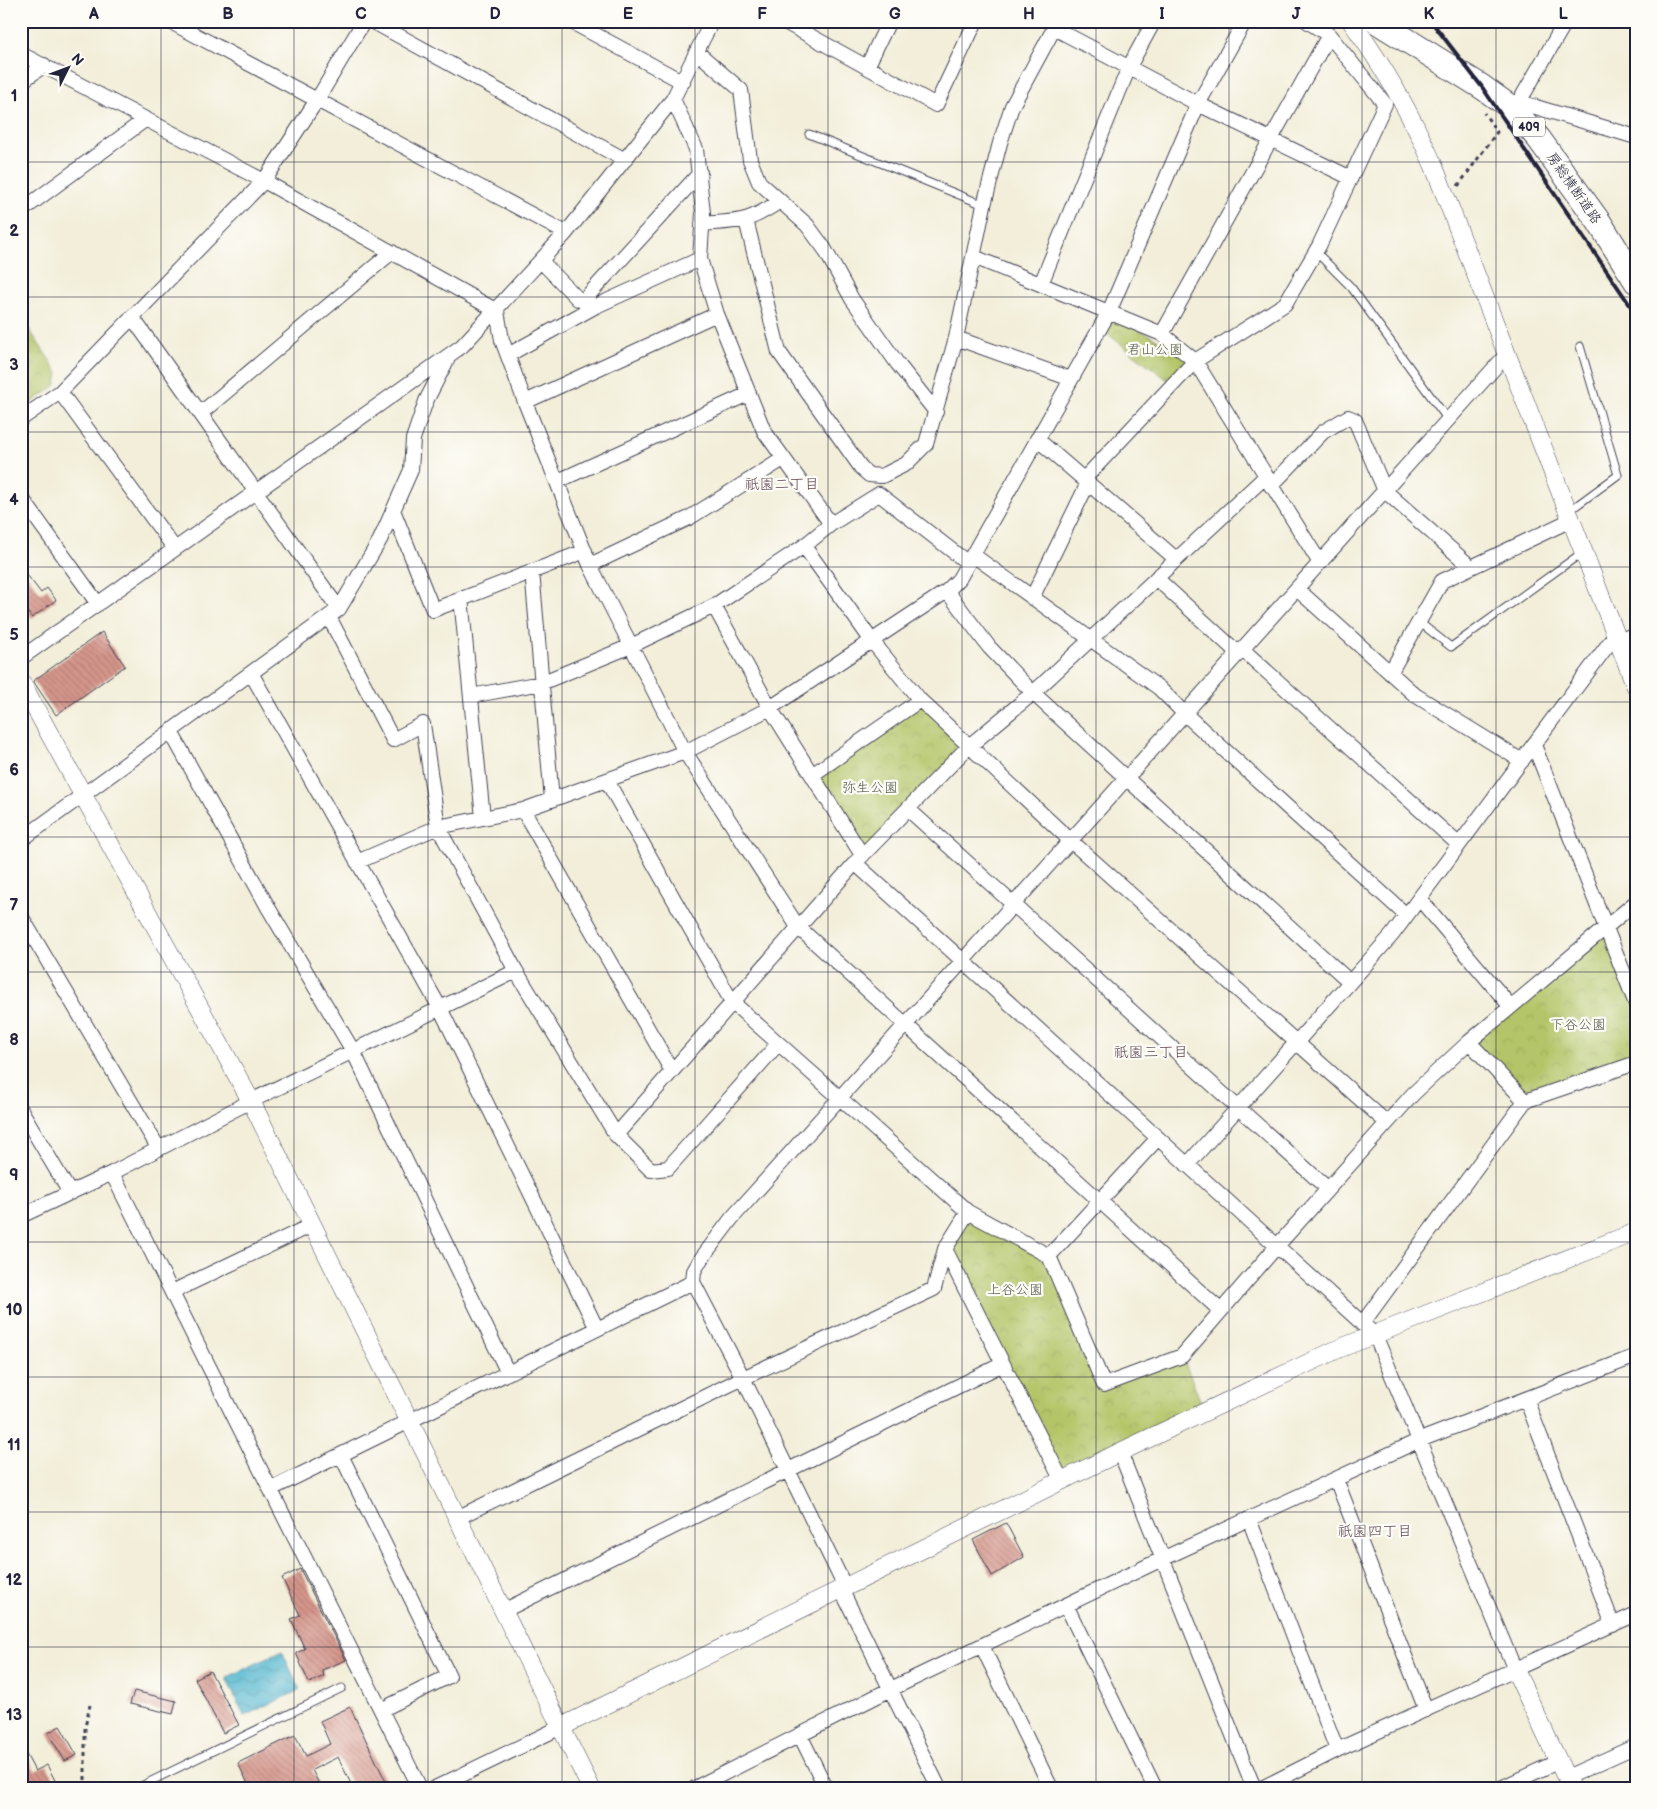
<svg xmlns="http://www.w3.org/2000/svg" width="1657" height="1809" font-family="'Balsamiq Sans','Klee One',sans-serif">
  <defs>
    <pattern id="park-crowns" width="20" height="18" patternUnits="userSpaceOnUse" patternTransform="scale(1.25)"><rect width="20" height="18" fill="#b3c568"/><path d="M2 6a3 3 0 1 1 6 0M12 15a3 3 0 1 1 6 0" fill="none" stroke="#9aa95b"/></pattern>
    <pattern id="water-waves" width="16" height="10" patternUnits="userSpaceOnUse" patternTransform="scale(1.25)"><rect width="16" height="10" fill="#51b6d0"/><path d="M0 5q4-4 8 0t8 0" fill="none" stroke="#4394aa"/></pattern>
    <pattern id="building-back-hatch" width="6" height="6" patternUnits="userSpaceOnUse" patternTransform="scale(1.25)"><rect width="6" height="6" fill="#d6968b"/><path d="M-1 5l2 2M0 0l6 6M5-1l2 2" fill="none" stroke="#ad7a73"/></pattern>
  </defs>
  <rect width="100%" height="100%" fill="#fdfcf7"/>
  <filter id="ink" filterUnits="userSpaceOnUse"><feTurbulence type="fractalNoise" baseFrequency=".02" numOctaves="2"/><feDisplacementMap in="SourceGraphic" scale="10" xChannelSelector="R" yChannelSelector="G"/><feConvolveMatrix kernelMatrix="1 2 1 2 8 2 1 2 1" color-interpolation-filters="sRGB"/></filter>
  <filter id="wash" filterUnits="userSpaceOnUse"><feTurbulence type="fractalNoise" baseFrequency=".0096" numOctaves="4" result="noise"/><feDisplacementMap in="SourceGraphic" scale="20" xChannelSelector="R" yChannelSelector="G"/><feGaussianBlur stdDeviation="1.12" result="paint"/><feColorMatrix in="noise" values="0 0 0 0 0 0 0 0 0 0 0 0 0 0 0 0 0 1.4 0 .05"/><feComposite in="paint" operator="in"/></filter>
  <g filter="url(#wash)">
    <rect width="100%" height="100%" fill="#f2eed9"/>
    <path fill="url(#park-crowns)" stroke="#6a7452" d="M1109,312L1195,361L1173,384L1100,328Z
      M21,317L58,373L56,385L21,410Z
      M920,700L968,747L862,855L812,775Z
      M1606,927L1636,1004V1063L1525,1101L1469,1042Z
      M968,1212L1049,1256L1104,1385L1182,1356L1205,1412L1062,1481L945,1249Z"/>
    <path fill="url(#water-waves)" stroke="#3a6c86" d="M282,1651L300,1690L244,1716L226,1678Z"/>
    <g id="blocks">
      <path fill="url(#building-back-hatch)" d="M21,567L41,593L47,588L56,600L32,618L21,604Z
        M102,632L125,666L56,715L33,681Z
        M1006,1523L1024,1557L992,1576L973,1540Z
        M300,1569L346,1660L322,1670L324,1676L309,1683L296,1653L305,1649L291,1619L300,1615L282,1578Z
        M210,1671L239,1725L223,1733L195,1679Z
        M134,1691L176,1701L173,1714L130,1704Z
        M350,1707L389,1788H353L338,1757L312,1770L321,1788H250L238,1763L295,1735L306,1756L330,1744L320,1721Z
        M60,1726L77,1755L65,1761L48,1733Z
        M21,1745L35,1771L47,1765L59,1788H21Z"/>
    </g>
  </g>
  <g filter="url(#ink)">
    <use href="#blocks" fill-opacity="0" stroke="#414153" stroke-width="1"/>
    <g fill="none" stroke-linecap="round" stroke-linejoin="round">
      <defs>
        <path id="service" d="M809,134L984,205
          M1316,252L1351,287L1448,420
          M1569,511L1618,475L1580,346
          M1419,622L1451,647L1583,552
          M137,1788L342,1688"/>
        <path id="minor" d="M169,21L566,233
          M372,21L625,160
          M570,21L683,82
          M783,21L936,105L976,21
          M1054,28L1198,104L1351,178
          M697,52L741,90L750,160L759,182L807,225L824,248L852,299L897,363L936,412
          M21,54L264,181L497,311L502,340L525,402L590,565L685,752L798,927L1221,1311
          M867,67L889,21
          M21,82L44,65
          M673,99L696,149L703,213L700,259L717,314L764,431L831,524
          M1519,102L1636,137
          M1513,108L1519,102L1566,21
          M21,211L146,119
          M746,220L779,352L862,469L869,475L882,476L906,464L926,444L956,338L984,205L1000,143L1012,106L1058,21
          M702,224C739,221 748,223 780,201
          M974,257L1162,334L1195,361L1320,563
          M541,261L578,299L591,304
          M1041,284L1129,67L1154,21
          M583,301L700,173
          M132,317L339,609
          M1162,334L1329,35
          M956,338L1071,379
          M508,355L596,306L700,259
          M60,392L175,549
          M525,402L717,314
          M201,413L392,252
          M21,419L60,392L264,181L317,100L364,21
          M1037,439L1176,559
          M1084,479L1195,361L1285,304L1319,246L1385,104L1329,35L1307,21
          M558,481L748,394
          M1271,486L1323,432L1348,417L1355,420L1385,491L1471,567
          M21,497L98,604
          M393,510L433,610L585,551
          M804,546L872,641L920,700L1071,841L1387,1123
          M973,555L1159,688L1185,714L1406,915
          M590,565L689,518L783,459
          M532,571L552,800
          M1156,578L1239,654
          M1297,589L1415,695L1522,761
          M947,591L989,647L1033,693L1350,982
          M461,598L483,818
          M1032,598L1088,483
          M714,606L770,708L862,855
          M329,617L393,740L423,724L438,827L516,971L616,1135L651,1170L668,1168L778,1044
          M1618,641L1636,634
          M1243,650L1458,844
          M21,658L462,346L566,233L673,99L712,21
          M251,673L440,1008L597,1329
          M1390,673L1442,581L1571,520
          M471,696L541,683L631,646L714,606L804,546L831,524L879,494L968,563
          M171,732L269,909L353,1051L508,1373
          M1534,745L1636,1004
          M812,775L920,700
          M607,781L732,1002L968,1212L1049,1256L1104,1385L1182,1356L1277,1246L1413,1094L1469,1042L1636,902
          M908,809L1328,1189
          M523,810L672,1071
          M21,840L339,609L380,540L411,470L413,439L426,401L448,358
          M357,862L438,827L523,810L685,752L770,708L947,591L959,579L1109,312L1198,104L1245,21
          M855,863L1375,1335L1515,1670
          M1419,898L1511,1007
          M21,916L159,1149
          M1469,1042L1525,1101
          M21,1110L70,1193
          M616,1135L855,863L968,747L1033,693L1265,477
          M1187,1165L1392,935L1616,634
          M112,1173L420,1788
          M21,1216L112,1173L251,1101L516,971
          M945,1249L1062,1481
          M1049,1256L1158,1138
          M172,1292L312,1225
          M1362,1324L1525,1101L1636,1063
          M1526,1399L1613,1625
          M1120,1452L1254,1788
          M341,1455L449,1676L381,1710
          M1336,1479L1426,1710
          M271,1489L693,1282
          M457,1518L743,1378L934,1289L945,1249L968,1212
          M1249,1519L1337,1750
          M845,1587L743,1378L693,1282L694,1271L701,1259L732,1218L1507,354
          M841,1589L939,1788
          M1066,1605L1155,1788
          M503,1611L1003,1364
          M982,1646L1051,1788
          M800,1735L826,1788
          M1567,1777L1636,1746
          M435,1788L561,1727
          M695,1788L891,1689L1162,1559L1420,1440L1636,1356
          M1262,1788L1337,1750L1636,1614
          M1501,1788L1559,1761"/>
        <path id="tertiary" d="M1351,21C1385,69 1409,110 1433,164L1636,687
          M21,682L251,1101L591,1788
          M1515,1670L1571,1788
          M561,1727L1120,1452L1338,1349L1636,1232"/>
        <path id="trunk" d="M1376,21L1482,87L1513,109L1539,139L1599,222L1636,281"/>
      </defs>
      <use href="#service" stroke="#414153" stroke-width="9"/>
      <use href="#minor" stroke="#414153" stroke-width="16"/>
      <use href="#tertiary" stroke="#414153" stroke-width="19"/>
      <use href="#trunk" stroke="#414153" stroke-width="26"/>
      <path stroke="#414153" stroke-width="3" stroke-dasharray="4 4" stroke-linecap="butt" d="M1458,186L1497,132L1484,113
        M85,1788V1727L90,1705"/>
      <use href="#service" stroke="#fff" stroke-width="7"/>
      <use href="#minor" stroke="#fff" stroke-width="14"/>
      <use href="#tertiary" stroke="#fff" stroke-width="18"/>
      <use href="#trunk" stroke="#fff" stroke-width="24"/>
      <path stroke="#22223b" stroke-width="4" d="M1431,21L1482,87L1636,314"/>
    </g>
  </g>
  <path fill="none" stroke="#22223b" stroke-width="1" stroke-opacity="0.55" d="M161,21V1788M294,21V1788M428,21V1788M562,21V1788M695,21V1788M828,21V1788M962,21V1788M1096,21V1788M1229,21V1788M1362,21V1788M1496,21V1788M21,162H1636M21,297H1636M21,432H1636M21,567H1636M21,702H1636M21,837H1636M21,972H1636M21,1107H1636M21,1242H1636M21,1377H1636M21,1512H1636M21,1647H1636"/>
  <g text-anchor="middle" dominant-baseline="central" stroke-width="4.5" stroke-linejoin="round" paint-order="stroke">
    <rect fill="#fdfcf7" stroke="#646373" stroke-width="1" x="1513" y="117.5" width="32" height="19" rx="4"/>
    <g font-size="12" font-weight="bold" fill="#22223b">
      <text x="1529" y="127">409</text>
    </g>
    <g font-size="14" fill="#22223b" stroke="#fdfcf7">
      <text transform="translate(1574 188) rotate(55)">房総横断道路</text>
    </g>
    <g font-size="14" fill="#555b4b" stroke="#fdfcf7">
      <text x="1155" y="349">君山公園</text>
      <text x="870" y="787">弥生公園</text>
      <text x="1578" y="1024">下谷公園</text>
      <text x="1015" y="1289">上谷公園</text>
    </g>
    <g font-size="15" fill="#614b57" stroke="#fdfcf7">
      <text x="782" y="484">祇園二丁目</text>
      <text x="1151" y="1052">祇園三丁目</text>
      <text x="1375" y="1531">祇園四丁目</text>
    </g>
  </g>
  <rect width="1657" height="1809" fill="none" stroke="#fdfcf7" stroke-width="55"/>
  <g transform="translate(68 68) rotate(48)" stroke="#fdfcf7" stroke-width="4" paint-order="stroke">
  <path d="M0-4L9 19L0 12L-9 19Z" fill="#22223b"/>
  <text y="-8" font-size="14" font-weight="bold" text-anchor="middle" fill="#22223b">N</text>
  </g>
  <rect x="28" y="28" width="1602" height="1754" fill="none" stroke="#22223b" stroke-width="2"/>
  <g font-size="16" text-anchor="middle" font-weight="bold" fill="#22223b">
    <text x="94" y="19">A</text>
    <text x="228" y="19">B</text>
    <text x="361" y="19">C</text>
    <text x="495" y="19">D</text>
    <text x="628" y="19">E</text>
    <text x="762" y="19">F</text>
    <text x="895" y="19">G</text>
    <text x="1029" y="19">H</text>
    <text x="1162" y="19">I</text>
    <text x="1296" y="19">J</text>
    <text x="1429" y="19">K</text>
    <text x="1563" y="19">L</text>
    <text x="14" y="101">1</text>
    <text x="14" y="236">2</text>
    <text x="14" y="370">3</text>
    <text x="14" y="505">4</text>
    <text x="14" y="640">5</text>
    <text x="14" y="775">6</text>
    <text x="14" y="910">7</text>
    <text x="14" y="1045">8</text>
    <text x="14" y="1180">9</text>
    <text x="14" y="1315">10</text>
    <text x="14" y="1450">11</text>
    <text x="14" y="1585">12</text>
    <text x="14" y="1720">13</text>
  </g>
</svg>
